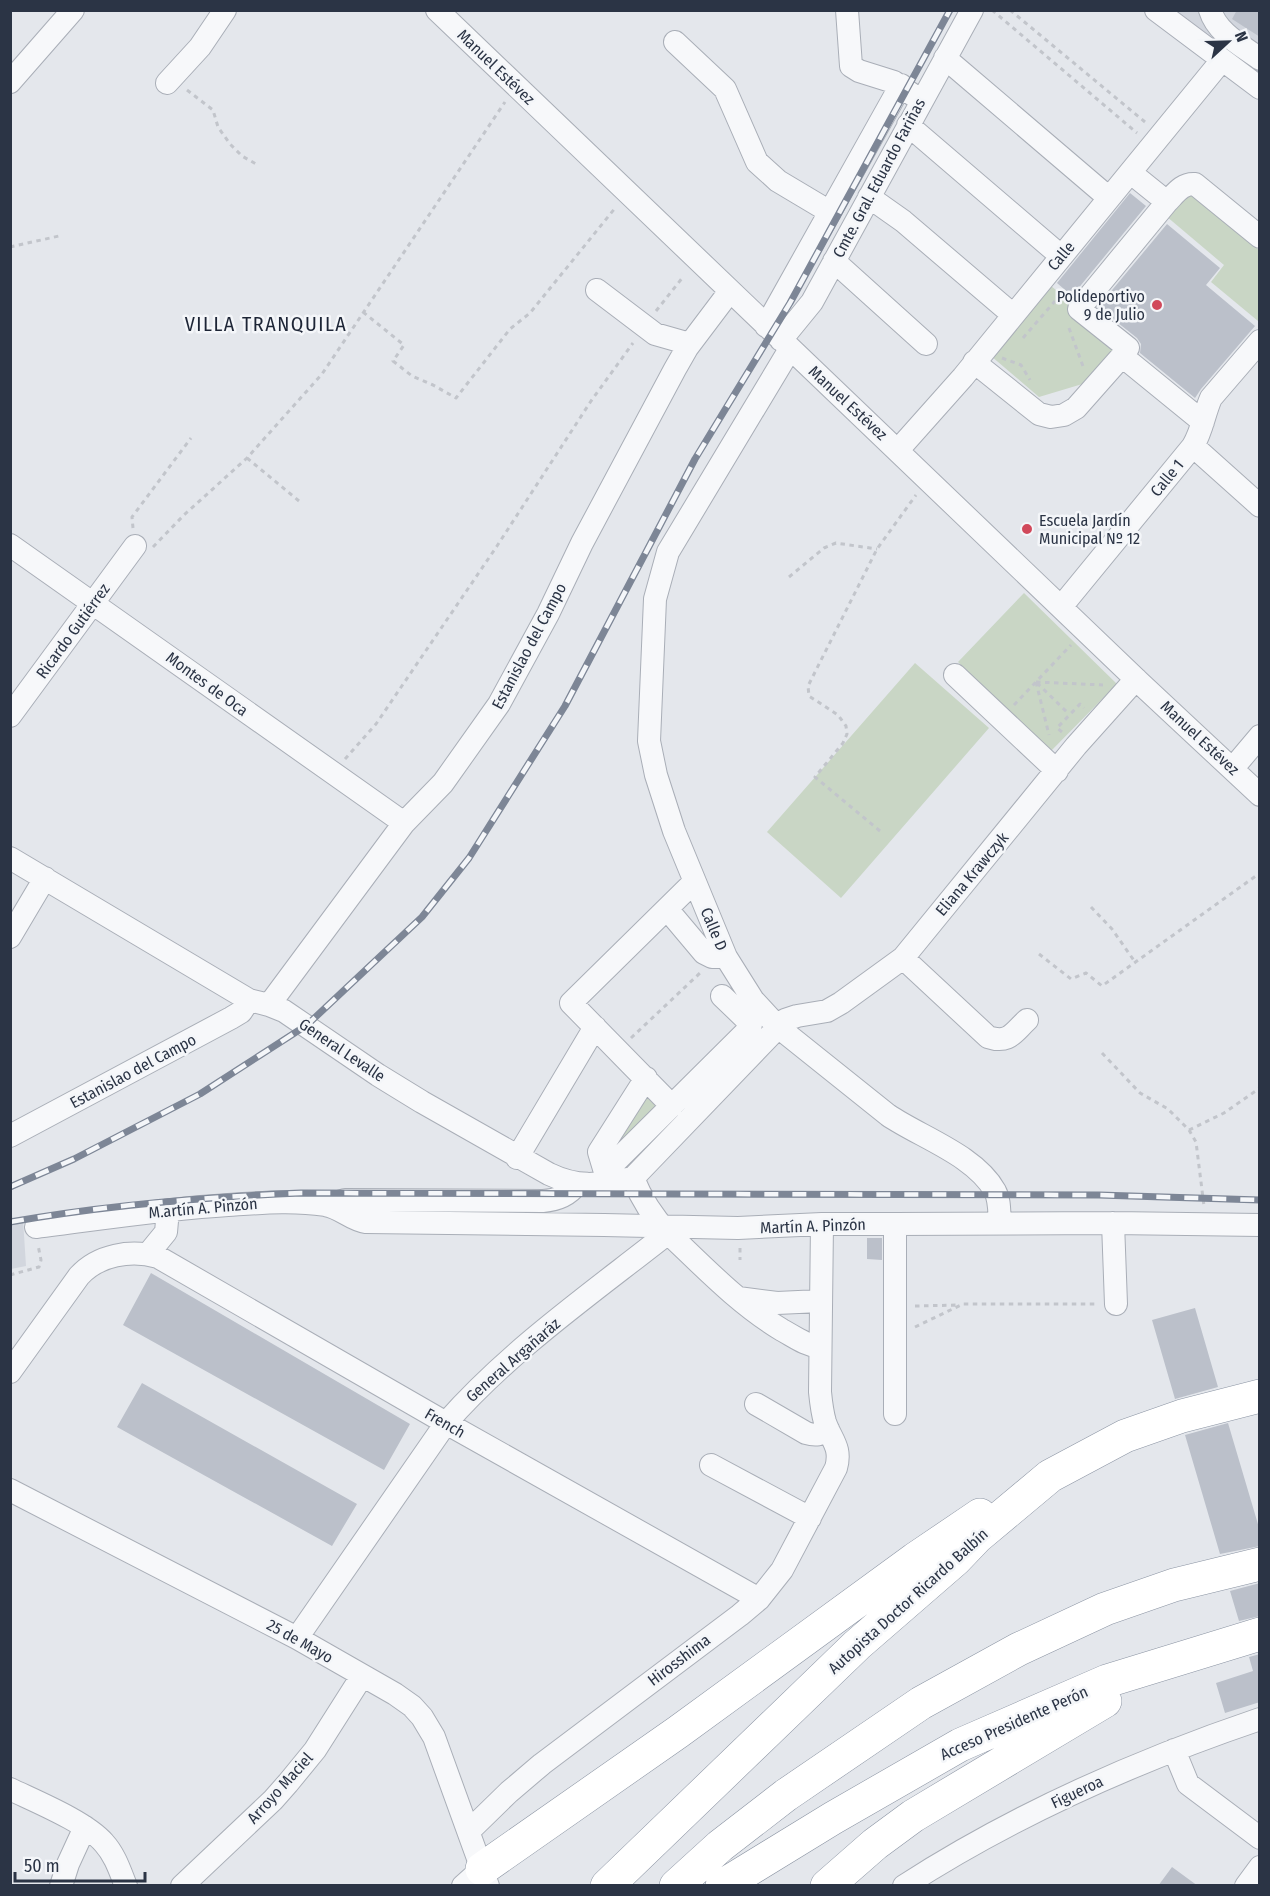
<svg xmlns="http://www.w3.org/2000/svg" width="1270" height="1896" font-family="'Fira Sans Condensed',sans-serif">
  <rect width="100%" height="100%" fill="#e4e7ec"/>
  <path fill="#d2d6de" d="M1171,11H1259V74Z
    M10,1209L13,1219H23L26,1266L11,1269Z"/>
  <path fill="#c9d6c5" d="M1187,190L1259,250L1260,319L1258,321L1211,282L1224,265L1166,216Z
    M1051,286L1121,343L1089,382L1039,397L991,356Z
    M1024,593L1117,684L1050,752L958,662Z
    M915,663L989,728L841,898L767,832Z
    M648,1090L665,1106L608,1160L607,1150Z"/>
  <path fill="#bbc0ca" d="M1237,10H1260V37L1232,19Z
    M1130,193L1146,206L1072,296L1057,283Z
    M1167,224L1220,268L1206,285L1255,326L1201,389L1195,398L1140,353L1141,344L1137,338L1098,307Z
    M867,1238H882V1260L867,1259Z
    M151,1273L410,1424L384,1470L123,1325Z
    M1195,1308L1218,1387L1175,1399L1152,1320Z
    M142,1383L357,1504L332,1546L117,1427Z
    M1228,1423L1260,1531V1546L1220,1554L1185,1435Z
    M1260,1583V1616L1239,1621L1230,1591Z
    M1260,1654V1702L1225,1713L1216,1683L1253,1671L1249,1657Z
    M1172,1867L1198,1886H1158Z"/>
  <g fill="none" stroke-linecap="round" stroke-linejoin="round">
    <defs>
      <path id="minor" d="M437,10L1140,683L1260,795
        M847,10L851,66L859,71L894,82L913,95
        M1156,10L1260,88
        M1210,10C1217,33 1241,45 1260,59
        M675,42L725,89L757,162L778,181L830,212
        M945,58L1109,198
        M10,82L73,10
        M167,83L200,47L225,10
        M908,125L1061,256
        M1131,173L1167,202C1175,194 1182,183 1195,184L1260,237
        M869,197L903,221L1013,315
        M834,261L926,344
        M597,290L655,334L690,344
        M766,326L901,85
        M781,340L812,302L972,10
        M790,349L668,552L655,599L649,741L656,775L674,831L726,957L753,1000L778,1027L888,1115C920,1137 975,1155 995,1191C1000,1200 999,1213 1000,1223
        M1122,356L1128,348L1079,309L1167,202
        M974,362L1039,414L1051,417L1064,415L1076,408L1122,356L1203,422
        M1193,446L1260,506
        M898,450L963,377L1222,60
        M10,545L404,823
        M1061,607L1193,446C1202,431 1204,414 1211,398L1260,341
        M955,675L1057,771
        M10,716L135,546
        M1233,768L1260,736
        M10,858L249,1000L269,1005L284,1011L378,1075L422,1102L549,1174C580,1189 600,1184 633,1178
        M667,909L704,953L712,957H726
        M10,937L45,878
        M903,958L988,1037C1009,1044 1013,1033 1027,1020
        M269,1005L404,823L443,783L499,704L548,614L582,543L675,369L687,348L730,291
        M672,1106L571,1003L694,882
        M10,1136L231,1018L241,1012L249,1000
        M517,1158L595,1027
        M605,1172L599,1152L646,1078
        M633,1178L785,1020L797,1016L827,1011L841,1003L903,958L1076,746L1136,679
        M604,1183L605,1172L750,1028L751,1024L722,996
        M328,1205L345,1200L543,1201C557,1200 568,1196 577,1184
        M1113,1223L1116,1304
        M36,1227C100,1219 163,1209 228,1205C260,1203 293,1200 325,1205C340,1207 351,1220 366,1222L604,1225L738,1228L822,1224H895L1113,1223L1260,1225
        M668,1233C705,1268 739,1304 782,1330C795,1337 805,1345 820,1347
        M148,1254L166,1232L168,1210
        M738,1298L777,1303L820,1301
        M10,1372L79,1276C98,1255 131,1249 158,1257L446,1423L759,1599
        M756,1404L806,1433C816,1436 820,1435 828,1429
        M895,1414V1224
        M711,1465L810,1518
        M10,1490L297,1638L395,1694L412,1706L422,1717L434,1737L488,1886
        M297,1638L446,1423C510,1350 592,1293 668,1233C653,1217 641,1198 633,1178
        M1174,1750L1188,1784L1260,1838
        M10,1789C37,1802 86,1822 104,1843C115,1855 120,1871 126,1886
        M469,1831L509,1792L542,1764L740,1615L759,1599L782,1570L836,1468C842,1447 831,1440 825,1422C822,1412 821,1402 820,1392L822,1224
        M61,1886L68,1864L85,1827
        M182,1886L273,1800L288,1783L315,1750L362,1676
        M463,1886L482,1869
        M904,1886C1014,1815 1136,1761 1260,1719
        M1246,1886L1260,1867"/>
      <path id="highway" d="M482,1869L678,1732L915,1559L980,1515
        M607,1886L857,1645L955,1560L977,1537L1050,1476L1125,1436L1182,1416L1260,1396
        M676,1886L720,1846L786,1795L921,1703L1019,1649L1105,1609L1174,1585L1260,1564
        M722,1886L833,1818L960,1745L1107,1681L1260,1634
        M827,1886L875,1844L913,1816L1105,1701"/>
    </defs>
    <use href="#minor" stroke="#a9aeb7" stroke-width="24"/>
    <use href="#highway" stroke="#8b94a3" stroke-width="34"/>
    <path stroke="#c2c5cb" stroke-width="3" stroke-dasharray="4.5 4.5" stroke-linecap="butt" d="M992,10L1137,133
      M1010,10L1145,122
      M187,90L213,110L218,127L230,144L242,156L256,164
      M10,247L59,236
      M656,311L683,277
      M363,312L404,345L393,361L412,376L433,385L456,398L510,329L530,313L616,207
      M1069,328L1084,369
      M1023,338L1055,301
      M1002,358L1021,365L1030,380
      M247,458L299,501
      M133,528L132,517L191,438
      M153,547L184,515L247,458L322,374L505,102
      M789,577L824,548L836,543L877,549
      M1036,682L1103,685
      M1036,682L1049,735
      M1037,683L1069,714
      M1014,705L1071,645
      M1062,732L1057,728L1080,704L1084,708
      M345,759L376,724L497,546L591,401L633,343
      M880,831L815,777L843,743L847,734L846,726L838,715L809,696L808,686L877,549L916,495
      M1091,907L1112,929L1135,962
      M1039,954L1071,979L1086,973L1102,986L1260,873
      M631,1038L700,973
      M1102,1053L1140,1093L1168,1109L1189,1130L1196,1142L1204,1206
      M1189,1130L1224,1113L1260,1088
      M740,1248V1260
      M10,1275L39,1267L41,1260L38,1245
      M915,1306L959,1305
      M915,1327L963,1304H1096"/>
    <use href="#minor" stroke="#f7f8fa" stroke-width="22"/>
    <use href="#highway" stroke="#fff" stroke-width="33"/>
    <defs>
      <path id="rail" d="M10,1187L74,1159L200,1094L307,1025L422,917L469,858L565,706L695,459L790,303L950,10
        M10,1222C106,1205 204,1197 301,1193L1099,1195L1260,1200"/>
    </defs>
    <use href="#rail" stroke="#7d8696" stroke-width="7"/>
    <use href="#rail" stroke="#f4f6f9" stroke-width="4.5" stroke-dasharray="14" stroke-linecap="butt"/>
  </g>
  <g fill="#d1495b" stroke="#f4f6f9" stroke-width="2">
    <circle cx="1157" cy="305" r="6"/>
    <circle cx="1027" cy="529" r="6"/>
  </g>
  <g text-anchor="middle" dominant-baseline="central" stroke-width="5" stroke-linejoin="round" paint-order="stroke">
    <g font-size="16" fill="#2b3445" stroke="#f4f6f9">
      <text transform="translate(496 67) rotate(44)">Manuel Estévez</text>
      <text transform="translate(879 178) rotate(-62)">Cmte. Gral. Eduardo Fariñas</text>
      <text transform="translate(1061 256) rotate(-50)">Calle</text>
      <text transform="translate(848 403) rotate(43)">Manuel Estévez</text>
      <text transform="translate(1167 478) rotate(-51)">Calle 1</text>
      <text transform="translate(73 631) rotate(-54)">Ricardo Gutiérrez</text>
      <text transform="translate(529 646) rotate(-62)">Estanislao del Campo</text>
      <text transform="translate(207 684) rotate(36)">Montes de Oca</text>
      <text transform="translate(1200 738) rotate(43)">Manuel Estévez</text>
      <text transform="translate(972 874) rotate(-50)">Eliana Krawczyk</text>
      <text transform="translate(714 929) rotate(67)">Calle D</text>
      <text transform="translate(342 1050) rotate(34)">General Levalle</text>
      <text transform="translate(133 1071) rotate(-28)">Estanislao del Campo</text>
      <text transform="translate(203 1208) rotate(-5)">M.artín A. Pinzón</text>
      <text transform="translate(813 1226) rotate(-2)">Martín A. Pinzón</text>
      <text transform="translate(513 1360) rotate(-41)">General Argañaráz</text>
      <text transform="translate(445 1423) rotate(30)">French</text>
      <text transform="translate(908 1601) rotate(-42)">Autopista Doctor Ricardo Balbín</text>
      <text transform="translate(300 1641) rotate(29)">25 de Mayo</text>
      <text transform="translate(679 1660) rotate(-37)">Hirosshima</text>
      <text transform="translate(1014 1723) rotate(-24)">Acceso Presidente Perón</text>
      <text transform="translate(280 1788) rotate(-48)">Arroyo Maciel</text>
      <text transform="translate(1077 1792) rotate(-25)">Figueroa</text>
    </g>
    <g font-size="16" fill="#2b3445" stroke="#f4f6f9" text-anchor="end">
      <text x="1145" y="296">Polideportivo<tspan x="1145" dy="18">9 de Julio</tspan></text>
      <text x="1039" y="520" text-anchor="start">Escuela Jardín<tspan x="1039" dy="18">Municipal Nº 12</tspan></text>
    </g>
    <g font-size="20" letter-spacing="1.5" fill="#1d2536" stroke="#f4f6f9">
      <text x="266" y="324">VILLA TRANQUILA</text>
    </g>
  </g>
  <rect width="1270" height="1896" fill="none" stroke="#2b3445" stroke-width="24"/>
  <g transform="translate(1228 42) rotate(68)" stroke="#f4f6f9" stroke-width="4.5" paint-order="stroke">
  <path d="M0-4.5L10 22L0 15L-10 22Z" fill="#2b3445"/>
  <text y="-9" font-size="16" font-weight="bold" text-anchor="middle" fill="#2b3445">N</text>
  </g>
  <path d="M15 1872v9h130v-9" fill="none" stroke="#2b3445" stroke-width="3"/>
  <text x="24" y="1872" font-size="18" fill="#2b3445" stroke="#f4f6f9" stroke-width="4.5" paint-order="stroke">50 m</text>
</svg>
